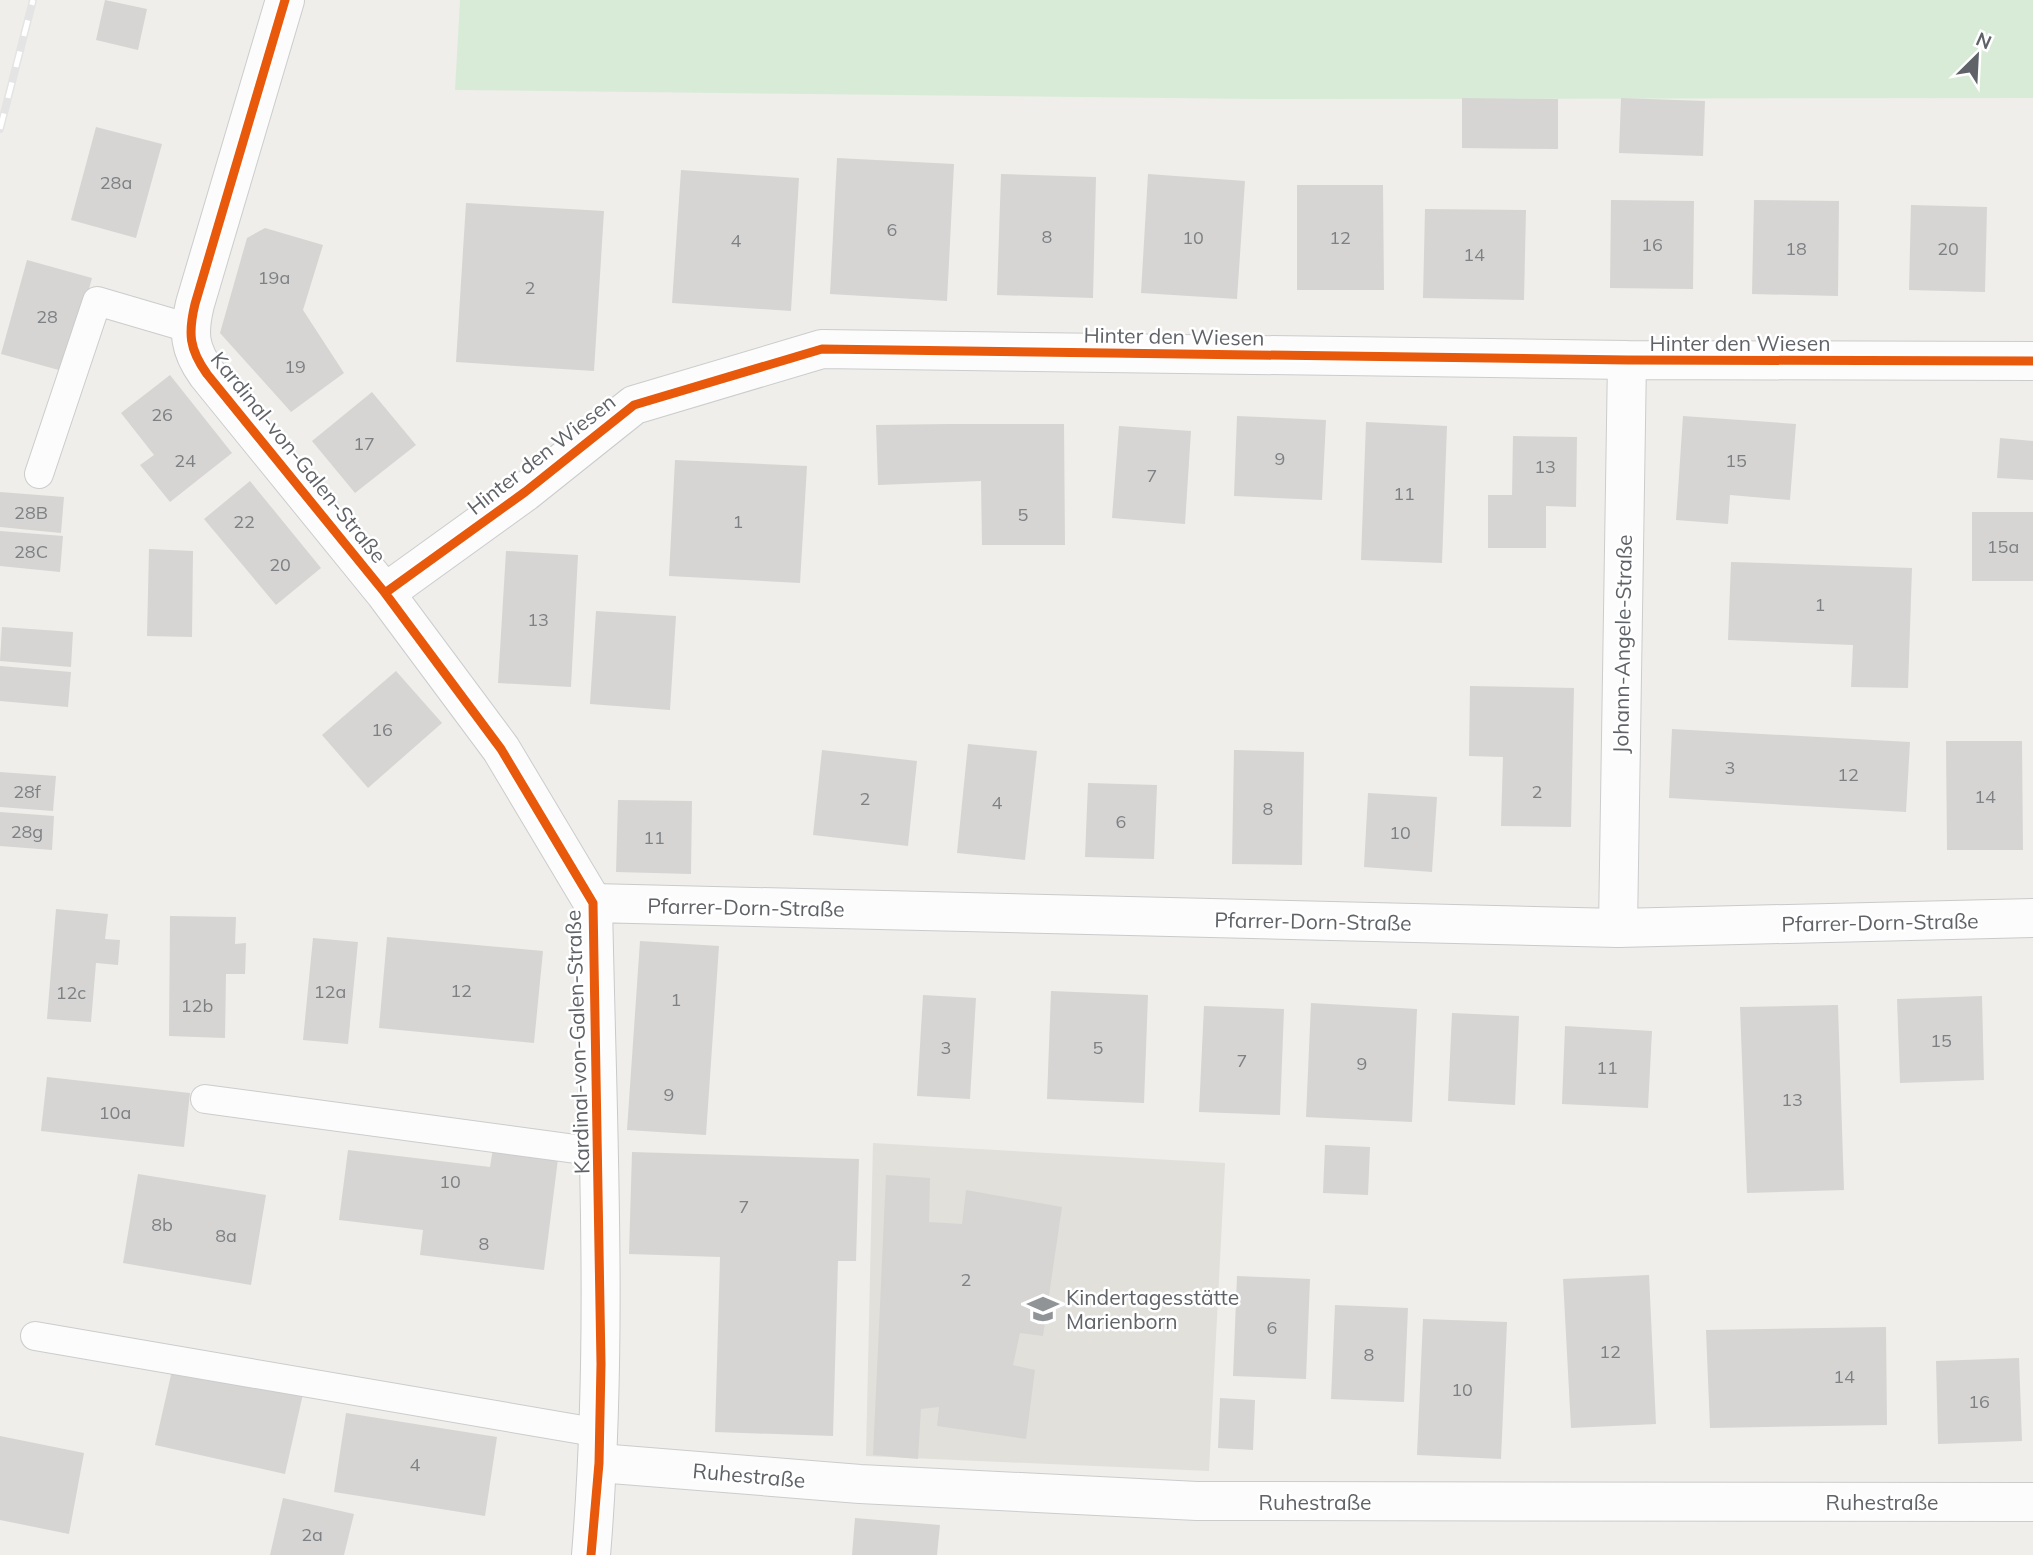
<svg xmlns="http://www.w3.org/2000/svg" width="2033" height="1555" font-family="Mulish,sans-serif">
  <rect width="100%" height="100%" fill="#efeeea"/>
  <path fill="#e2e0da" d="M873,1143L1225,1163L1209,1471L866,1456Z"/>
  <path fill="#d8ebd6" d="M460,0H2033V98L1259,99L455,90Z"/>
  <path fill="#d6d5d3" d="M105,0L147,9L138,50L96,40Z
    M1462,98L1558,99V149L1462,148Z
    M1621,98L1705,101L1703,156L1619,153Z
    M96,127L162,144L136,238L71,220Z
    M837,158L954,164L947,301L830,294Z
    M681,170L799,178L791,311L672,303Z
    M1001,174L1096,177L1093,298L997,295Z
    M1148,174L1245,181L1237,299L1141,293Z
    M1297,185H1383L1384,290H1297Z
    M1611,200L1694,201L1693,289L1610,288Z
    M1754,200L1839,201L1838,296L1752,294Z
    M466,203L604,211L594,371L456,362Z
    M1911,205L1987,207L1985,292L1909,290Z
    M1425,209L1526,210L1524,300L1423,298Z
    M265,228L323,245L303,310L344,373L291,412L220,333L247,238Z
    M27,260L92,278L66,372L1,354Z
    M170,375L232,453L170,502L140,465L154,455L121,413Z
    M372,392L416,445L355,493L312,441Z
    M1237,416L1326,420L1322,500L1234,496Z
    M1683,416L1796,424L1790,500L1730,495L1728,524L1676,520Z
    M1366,422L1447,426L1442,563L1361,560Z
    M948,424H1064L1065,545H982L981,481L878,485L876,425Z
    M1119,426L1191,431L1185,524L1112,518Z
    M1513,436L1577,437L1576,507L1546,506V548H1488V495H1512Z
    M2000,438L2033,441V480L1997,478Z
    M675,460L807,466L800,583L669,576Z
    M250,481L321,568L276,605L204,519Z
    M0,492L64,497L61,533L0,527Z
    M1972,512H2033V581H1972Z
    M0,531L63,536L60,572L0,566Z
    M149,549L193,551L192,637L147,636Z
    M506,551L578,555L571,687L498,683Z
    M1731,562L1912,568L1908,688L1851,687L1853,645L1728,640Z
    M596,611L676,616L670,710L590,704Z
    M2,627L73,632L71,667L0,661Z
    M0,666L71,672L68,707L0,701Z
    M396,671L442,723L368,788L322,735Z
    M1470,686L1574,688L1571,827L1501,826L1503,757L1469,756Z
    M1672,729L1910,742L1906,812L1669,798Z
    M1946,741H2022L2023,850H1947Z
    M968,744L1037,751L1025,860L957,853Z
    M822,750L917,761L908,846L813,835Z
    M1234,750L1304,752L1302,865L1232,864Z
    M0,772L56,776L53,811L0,807Z
    M1088,783L1157,785L1154,859L1085,857Z
    M1368,793L1437,797L1432,872L1364,867Z
    M618,800L692,801L691,874L616,872Z
    M0,812L54,816L52,850L0,846Z
    M56,909L108,914L105,939L120,940L118,965L96,963L91,1022L47,1019Z
    M170,916L236,917L235,944L246,943L245,974H226L225,1038L169,1036Z
    M387,937L543,951L534,1043L379,1028Z
    M313,938L358,942L348,1044L303,1040Z
    M640,941L719,946L706,1135L627,1130Z
    M1051,991L1148,995L1144,1103L1047,1099Z
    M923,995L976,998L970,1099L917,1096Z
    M1982,996L1984,1080L1900,1083L1897,999Z
    M1311,1003L1417,1009L1412,1122L1306,1117Z
    M1838,1005L1844,1190L1747,1193L1740,1007Z
    M1204,1006L1284,1009L1280,1115L1199,1112Z
    M1452,1013L1519,1016L1515,1105L1448,1101Z
    M1565,1026L1652,1031L1648,1108L1562,1104Z
    M47,1077L190,1093L184,1147L41,1131Z
    M494,1142L559,1151L544,1270L420,1255L423,1230L339,1220L348,1150L490,1167Z
    M1325,1145L1370,1147L1368,1195L1323,1193Z
    M632,1152L859,1159L856,1261H838L833,1436L715,1432L720,1257L629,1254Z
    M138,1174L266,1195L251,1285L123,1263Z
    M886,1175L930,1178L929,1222L962,1224L966,1190L1062,1207L1043,1336L1020,1333L1013,1365L1035,1370L1026,1439L937,1426L939,1407L921,1409L918,1459L873,1455Z
    M1649,1275L1656,1424L1571,1428L1563,1279Z
    M1237,1276L1310,1279L1306,1379L1233,1376Z
    M1335,1305L1408,1308L1404,1402L1331,1399Z
    M1423,1319L1507,1322L1501,1459L1417,1455Z
    M1886,1327L1887,1425L1710,1428L1706,1330Z
    M2019,1358L2022,1441L1938,1444L1936,1361Z
    M173,1366L303,1394L285,1474L155,1445Z
    M1220,1398L1255,1400L1253,1450L1218,1448Z
    M346,1413L497,1437L485,1516L334,1492Z
    M0,1436L84,1453L69,1534L0,1520Z
    M283,1498L354,1514L344,1555H270Z
    M855,1518L940,1525L937,1555H852Z"/>
  <g fill="none" stroke-linecap="round" stroke-linejoin="round">
    <defs>
      <path id="lane" d="M39,474L97,301L189,328
        M205,1099L598,1152
        M35,1336L600,1433"/>
      <path id="street" d="M285,0L195,304C188,333 189,349 207,374L385,593L501,749L593,903
        M385,593L525,492L634,405L822,349L1627,360L2033,361
        M1618,928L1627,360
        M599,1463L860,1484L1197,1501L2033,1502"/>
      <path id="secondary" d="M591,1555C609,1338 597,1120 593,903L1618,928L2033,918"/>
    </defs>
    <use href="#lane" stroke="#cbcccc" stroke-width="30"/>
    <use href="#street" stroke="#cbcccc" stroke-width="40"/>
    <use href="#secondary" stroke="#cacacb" stroke-width="40"/>
    <use href="#lane" stroke="#fdfcfc" stroke-width="28"/>
    <use href="#street" stroke="#fdfcfc" stroke-width="38"/>
    <use href="#secondary" stroke="#fdfcfc" stroke-width="38"/>
    <defs>
      <path id="rail" d="M0,129L33,0"/>
    </defs>
    <use href="#rail" stroke="#e4e4e4" stroke-width="8"/>
    <use href="#rail" stroke="#fff" stroke-width="5" stroke-dasharray="16" stroke-linecap="butt"/>
    <defs>
      <path id="cycleway" d="M285,0L195,304C188,333 189,349 207,374L385,593L501,749L593,903L601,1364L599,1463L591,1555
        M385,593L525,492L634,405L822,349L1627,360L2033,361"/>
    </defs>
    <use href="#cycleway" stroke="#fff" stroke-width="13"/>
    <use href="#cycleway" stroke="#e8590c" stroke-width="9"/>
  </g>
  <defs>
    <symbol id="school-bare" viewBox="-9 -9 18 18"><path d="M0-5L7-2L0 1L-7-2ZM-4 1L0 2.5L4 1V4Q0 6-4 4Z" fill="#919496" stroke="#fff" stroke-width="2.5" paint-order="stroke"/></symbol>
  </defs>
  <g fill-rule="evenodd">
    <use href="#school-bare" x="1021" y="1287" width="44" height="44"/>
  </g>
  <g text-anchor="middle" dominant-baseline="central" stroke-width="5" stroke-linejoin="round" paint-order="stroke">
    <g font-size="18" fill="#7e8184">
      <text x="116" y="182">28a</text>
      <text x="892" y="229">6</text>
      <text x="1047" y="236">8</text>
      <text x="1193" y="237">10</text>
      <text x="1340" y="237">12</text>
      <text x="736" y="240">4</text>
      <text x="1652" y="244">16</text>
      <text x="1796" y="248">18</text>
      <text x="1948" y="248">20</text>
      <text x="1474" y="254">14</text>
      <text x="274" y="277">19a</text>
      <text x="530" y="287">2</text>
      <text x="47" y="316">28</text>
      <text x="295" y="366">19</text>
      <text x="162" y="414">26</text>
      <text x="364" y="443">17</text>
      <text x="1280" y="458">9</text>
      <text x="185" y="460">24</text>
      <text x="1736" y="460">15</text>
      <text x="1545" y="466">13</text>
      <text x="1152" y="475">7</text>
      <text x="1404" y="493">11</text>
      <text x="31" y="512">28B</text>
      <text x="1023" y="514">5</text>
      <text x="244" y="521">22</text>
      <text x="738" y="521">1</text>
      <text x="2003" y="546">15a</text>
      <text x="31" y="551">28C</text>
      <text x="280" y="564">20</text>
      <text x="1820" y="604">1</text>
      <text x="538" y="619">13</text>
      <text x="382" y="729">16</text>
      <text x="1730" y="767">3</text>
      <text x="1848" y="774">12</text>
      <text x="27" y="791">28f</text>
      <text x="1537" y="791">2</text>
      <text x="1985" y="796">14</text>
      <text x="865" y="798">2</text>
      <text x="997" y="802">4</text>
      <text x="1268" y="808">8</text>
      <text x="1121" y="821">6</text>
      <text x="27" y="831">28g</text>
      <text x="1400" y="832">10</text>
      <text x="654" y="837">11</text>
      <text x="461" y="990">12</text>
      <text x="330" y="991">12a</text>
      <text x="71" y="992">12c</text>
      <text x="676" y="999">1</text>
      <text x="197" y="1005">12b</text>
      <text x="1941" y="1040">15</text>
      <text x="946" y="1047">3</text>
      <text x="1098" y="1047">5</text>
      <text x="1242" y="1060">7</text>
      <text x="1362" y="1063">9</text>
      <text x="1607" y="1067">11</text>
      <text x="669" y="1094">9</text>
      <text x="1792" y="1099">13</text>
      <text x="115" y="1112">10a</text>
      <text x="450" y="1181">10</text>
      <text x="744" y="1206">7</text>
      <text x="162" y="1224">8b</text>
      <text x="226" y="1235">8a</text>
      <text x="484" y="1243">8</text>
      <text x="966" y="1279">2</text>
      <text x="1272" y="1327">6</text>
      <text x="1610" y="1351">12</text>
      <text x="1369" y="1354">8</text>
      <text x="1844" y="1376">14</text>
      <text x="1462" y="1389">10</text>
      <text x="1979" y="1401">16</text>
      <text x="415" y="1464">4</text>
      <text x="312" y="1534">2a</text>
    </g>
    <g font-size="21" fill="#5f6368" stroke="#fff">
      <text transform="translate(1174 336) rotate(1)">Hinter den Wiesen</text>
      <text x="1740" y="343">Hinter den Wiesen</text>
      <text transform="translate(541 454) rotate(-38)">Hinter den Wiesen</text>
      <text transform="translate(299 457) rotate(51)">Kardinal-von-Galen-Straße</text>
      <text transform="translate(1622 644) rotate(-89)">Johann-Angele-Straße</text>
      <text transform="translate(746 907) rotate(1)">Pfarrer-Dorn-Straße</text>
      <text transform="translate(1313 921) rotate(1)">Pfarrer-Dorn-Straße</text>
      <text transform="translate(1880 922) rotate(-1)">Pfarrer-Dorn-Straße</text>
      <text transform="translate(577 1042) rotate(-92)">Kardinal-von-Galen-Straße</text>
      <text transform="translate(749 1475) rotate(5)">Ruhestraße</text>
      <text x="1315" y="1502">Ruhestraße</text>
      <text x="1882" y="1502">Ruhestraße</text>
    </g>
    <g font-size="21" fill="#5f6368" stroke="#fff" text-anchor="start">
      <text x="1066" y="1297">Kindertagesstätte<tspan x="1066" dy="24">Marienborn</tspan></text>
    </g>
  </g>
  <g transform="translate(1977 56) rotate(24)" stroke="#ffffff" stroke-width="5" paint-order="stroke">
  <path d="M0-5L12 26L0 18L-12 26Z" fill="#5f6368"/>
  <text y="-10" font-size="19" font-weight="bold" text-anchor="middle" fill="#5f6368">N</text>
  </g>
</svg>
